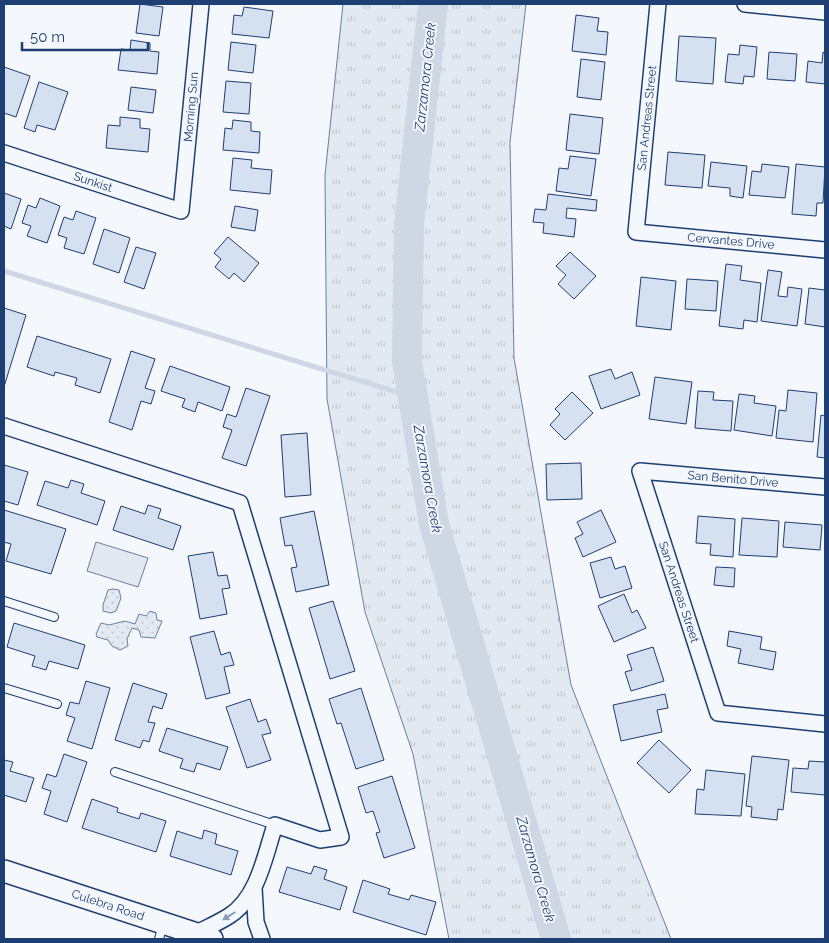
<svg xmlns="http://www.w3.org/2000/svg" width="829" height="943" font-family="Raleway,sans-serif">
  <defs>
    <pattern id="grass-tufts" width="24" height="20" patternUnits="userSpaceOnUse" patternTransform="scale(1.25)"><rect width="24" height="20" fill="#e3e9f0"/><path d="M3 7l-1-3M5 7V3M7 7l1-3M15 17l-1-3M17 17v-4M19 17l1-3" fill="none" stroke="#c2c9d1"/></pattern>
    <pattern id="park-dots" width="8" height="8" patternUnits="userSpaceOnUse" patternTransform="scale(1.25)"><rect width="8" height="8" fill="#e3e9f0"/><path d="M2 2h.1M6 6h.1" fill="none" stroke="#c2c9d1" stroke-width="1.8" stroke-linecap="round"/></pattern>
  </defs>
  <rect width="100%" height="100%" fill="#f4f7fb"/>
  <path fill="url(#grass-tufts)" stroke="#687fa3" d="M343,4H526L510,142L514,358L571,685L671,939H449L413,754L365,612L327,399L325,175Z"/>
  <path fill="url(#park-dots)" stroke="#687fa3" d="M113,589L119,590L121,598L116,611L111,613L103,611V605L108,590Z
    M150,611L156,613L157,620L162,621L155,638L141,637L139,630L132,628L127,639L128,646L120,650L112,646L108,640L97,637L96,634L101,623L109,625L125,621L135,624L139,614L146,616Z"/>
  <path fill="#e3e9f0" stroke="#687fa3" d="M96,542L148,558L138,587L87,571Z"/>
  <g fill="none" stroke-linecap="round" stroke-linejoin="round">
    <path stroke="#cfd7e4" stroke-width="5" d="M4,271L413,397"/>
    <path stroke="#cfd7e4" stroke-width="30" d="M433,4L409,224L407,361L434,524L556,939"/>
  </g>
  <path fill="#d5e0f0" stroke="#1d3f73" d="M140,4L163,7L159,36L136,33Z
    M244,7L273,11L269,38L232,34L234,15L242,16Z
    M576,15L599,18L597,31L608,32L606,55L572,51Z
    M679,36L716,38L713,84L676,81Z
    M131,40L150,43V51L159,52L157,74L118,70L121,49L130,50Z
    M231,42L256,45L253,73L228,70Z
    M740,45L757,47L754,77L744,76L743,84L725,82L728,54L739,55Z
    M769,52L797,54L795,81L767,79Z
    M823,52L825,53V84L806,82L808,61L822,63Z
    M581,59L605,62L601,100L577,97Z
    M4,67L30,76L16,117L4,113Z
    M226,81L251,83L249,114L223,112Z
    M39,82L68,92L55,130L37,125L35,132L24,128Z
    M131,87L156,90L153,113L128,110Z
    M570,114L603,118L599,154L566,150Z
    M120,117L140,119V128L150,129L148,152L106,148L108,125L120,126Z
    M233,120L251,122V131L260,132L259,153L223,150L225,128L232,129Z
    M668,152L705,155L702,188L665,185Z
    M570,156L596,159L591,196L556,191L559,168L568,169Z
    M233,158L252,160L251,168L272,170L270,194L230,190Z
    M711,162L747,166L743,198L730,196V188L708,186Z
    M762,164L789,167L785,198L749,195L752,171L761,172Z
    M796,164L825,167L823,203H817L816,216L792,214Z
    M4,193L21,199L11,229L4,226Z
    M548,194L597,200L596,211L567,208L566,218L576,219L574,237L543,233L544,223L533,222L535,209L546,210Z
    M40,198L60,206L47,243L27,236L31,226L22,223L28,205L36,208Z
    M235,206L258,210L255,231L231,227Z
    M76,211L96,218L84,254L64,248L67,238L58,235L64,217L73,220Z
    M104,229L130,238L119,273L93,264Z
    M228,237L259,263L244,282L234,273L229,279L215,267L221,259L214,253Z
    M136,247L156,253L144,289L124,282Z
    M570,252L596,276L574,299L558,284L566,275L556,266Z
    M726,264L742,266L740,280L761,283L757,322L744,320L743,329L719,326Z
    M768,270L782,272L778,296L787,297L788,287L802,289L797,326L761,321Z
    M641,277L676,281L671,330L636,326Z
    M687,279L718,281L716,311L685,309Z
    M809,288L825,290V327L805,324Z
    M4,308L26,315L4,387Z
    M37,336L111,359L100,393L75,385L77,378L55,372L54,376L27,367Z
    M131,351L155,359L145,388L155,391L151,404L141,401L132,430L109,422Z
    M170,366L230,387L222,411L198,402L195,412L182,407L185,399L161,391Z
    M611,369L615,379L632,372L640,395L601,409L589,376Z
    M655,377L692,382L686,424L649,419Z
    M246,388L270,396L246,466L222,458L232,430L223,427L227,414L236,417Z
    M788,390L817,393L813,442L776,438L779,410L786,411Z
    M698,391L714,392L713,400L733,401L731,431L695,428Z
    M572,392L593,413L565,440L550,425L560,414L555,409Z
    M739,394L755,396L754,403L776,406L772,436L734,430Z
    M821,415L825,416V458L817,457Z
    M307,433L311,495L285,497L281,435Z
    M581,463L582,499L547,500L546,464Z
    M4,465L28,472L18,505L4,501Z
    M71,480L84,484L81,493L105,501L97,525L37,505L45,481L68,488Z
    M148,505L161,509L158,518L181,526L173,550L113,530L121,506L145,514Z
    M4,510L66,529L51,574L6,561L11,544L4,542Z
    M601,510L616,542L583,557L575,538L583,534L577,522Z
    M314,511L329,585L296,592L291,568L297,567L292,545L285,546L280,518Z
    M698,516L735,519L733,557L710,555L711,544L696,543Z
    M742,518L779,521L777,557L739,555Z
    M785,522L822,525L820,550L783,547Z
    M213,552L218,576L227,575L230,588L222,589L227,614L200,619L188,556Z
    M611,557L615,569L625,566L632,588L600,598L590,563Z
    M716,567L735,568L734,587L714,585Z
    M624,594L632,613L637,610L646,628L614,642L598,606Z
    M333,601L355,671L330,679L309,608Z
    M14,623L85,645L78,669L49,661L46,670L32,666L35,656L7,647Z
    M214,631L221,655L230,652L234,665L224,667L230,693L206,699L190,637Z
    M729,631L762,637L760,649L776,652L773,670L738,663L741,649L727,646Z
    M653,647L664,681L631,691L625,672L632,670L627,655Z
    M86,681L110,688L92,749L67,741L75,718L66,715L70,702L79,704Z
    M133,683L167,694L162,709L153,706L148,722L155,723L149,742L143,740L140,748L115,740Z
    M361,688L384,760L356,769L341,723L337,724L329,699Z
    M665,694L668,708L657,710L662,732L621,741L613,705Z
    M250,699L258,722L266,719L271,733L262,735L271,760L247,768L226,707Z
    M167,728L228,747L220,770L197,763L194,772L180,768L183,759L159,751Z
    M659,740L691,770L669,793L637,763Z
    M64,754L87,762L67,822L44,814L51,791L42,788L47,774L56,777Z
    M752,756L789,760L783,810L778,809L777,820L751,817L752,807L746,806Z
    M4,760L13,762L10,771L34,778L26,802L4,795Z
    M809,761L825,762V795L791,792L793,768L808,769Z
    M706,770L745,774L741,816L695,814L697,789L704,790Z
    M392,776L415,848L384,858L376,833L380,832L373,811L366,813L358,787Z
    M92,799L118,808L117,812L139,819L141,813L166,821L156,852L82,828Z
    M204,830L217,834L215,844L238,851L231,875L170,856L177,831L202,839Z
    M314,866L327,870L324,879L347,887L340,910L279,892L287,867L311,874Z
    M363,880L390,889L388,894L409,900L411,895L436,902L426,935L353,912Z"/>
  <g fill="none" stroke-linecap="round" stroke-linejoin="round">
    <defs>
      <path id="lane" d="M4,601L54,617
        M4,688L57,704
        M115,772L275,825
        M159,939L163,924"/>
      <path id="street" d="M658,4L636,232L825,250
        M745,4L825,12
        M4,153L181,211L201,4
        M4,426L240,503L341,837L320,840L275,825C265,855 258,898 229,916C218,923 206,928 195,934
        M825,487L640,471L718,713L825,724
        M254,888L256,922L262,939"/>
      <path id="secondary" d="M4,871L212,939"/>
    </defs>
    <use href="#lane" stroke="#1d3f73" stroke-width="10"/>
    <use href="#street" stroke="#1d3f73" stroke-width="18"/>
    <use href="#secondary" stroke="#1d3f73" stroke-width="24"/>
    <use href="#lane" stroke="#f4f7fb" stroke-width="8"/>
    <use href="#street" stroke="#f4f7fb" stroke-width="15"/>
    <use href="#secondary" stroke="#f4f7fb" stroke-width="21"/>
  </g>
  <defs><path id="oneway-solid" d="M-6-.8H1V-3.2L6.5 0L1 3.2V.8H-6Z" transform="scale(1.25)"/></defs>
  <use fill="#889bb7" href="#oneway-solid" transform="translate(229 916) rotate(148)"/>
  <g text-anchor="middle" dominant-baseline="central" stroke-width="4" stroke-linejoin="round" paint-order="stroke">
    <g font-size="12" fill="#1d3f73" stroke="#f4f7fb">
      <text transform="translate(191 107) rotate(-85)">Morning Sun</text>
      <text transform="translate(647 118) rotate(-84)">San Andreas Street</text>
      <text transform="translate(93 182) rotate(18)">Sunkist</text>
      <text transform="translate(731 241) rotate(5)">Cervantes Drive</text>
      <text transform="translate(733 479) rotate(5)">San Benito Drive</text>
      <text transform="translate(679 592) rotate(72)">San Andreas Street</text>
      <text transform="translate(108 905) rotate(18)">Culebra Road</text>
    </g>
    <g font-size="14" font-style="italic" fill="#1d3f73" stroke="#f4f7fb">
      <text transform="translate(425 77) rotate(-84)">Zarzamora Creek</text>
      <text transform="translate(428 479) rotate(80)">Zarzamora Creek</text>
      <text transform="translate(536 869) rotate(74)">Zarzamora Creek</text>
    </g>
  </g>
  <rect width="829" height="943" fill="none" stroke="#1d3f73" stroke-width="10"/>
  <path d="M22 42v8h126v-8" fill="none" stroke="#1d3f73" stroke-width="2.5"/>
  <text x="30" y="42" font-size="15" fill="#1d3f73" stroke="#f4f7fb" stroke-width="4" paint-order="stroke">50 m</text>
</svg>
